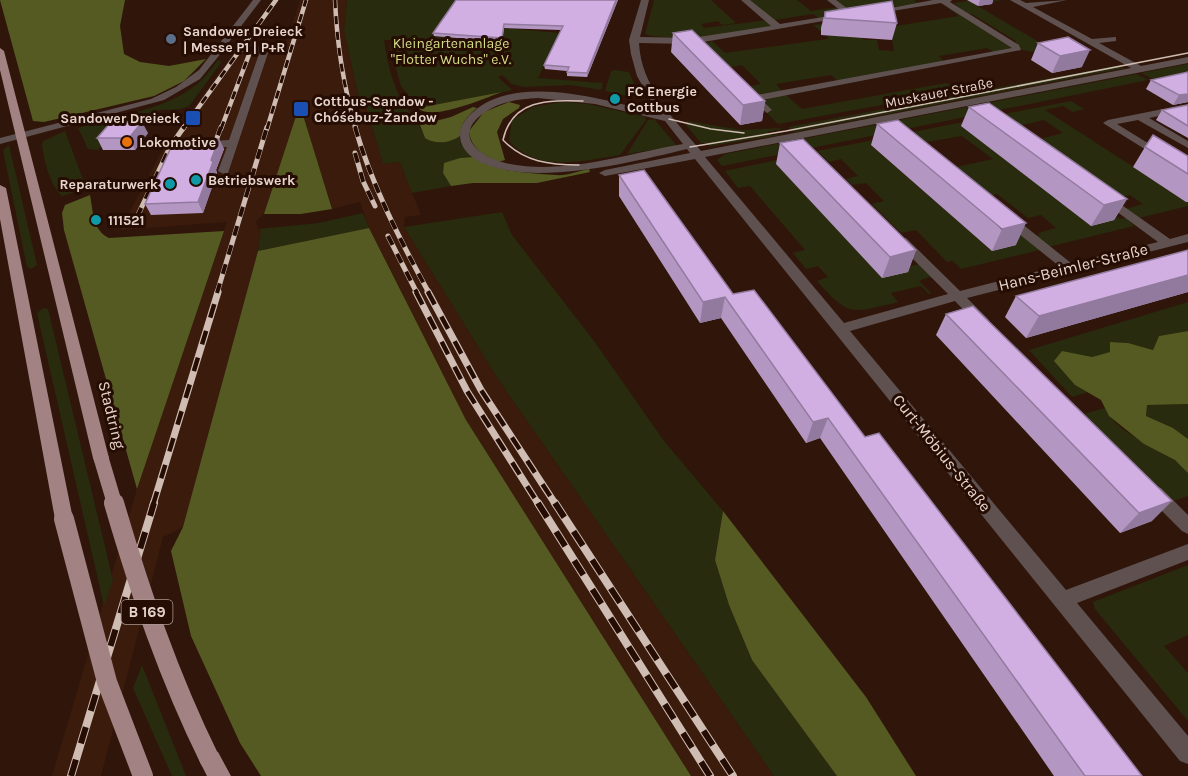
<svg xmlns="http://www.w3.org/2000/svg" width="1188" height="776" font-family="Karla,sans-serif">
  <rect width="100%" height="100%" fill="#30160a"/>
  <path fill="#3b1b0c" d="M300,0H347L344,31L361,107H366L383,164L400,162L421,215L405,217L404,227L498,379L774,776H691L466,420L369,228L360,202L332,209L303,115L296,116L264,214L256,221L258,229L261,231L258,251L183,527L163,537L101,776H52L137,489L227,222L120,230L159,156L243,40L286,44Z"/>
  <path fill="#282b0d" d="M347,0H521L504,28L560,33L538,78L603,83L601,90L571,85L524,87L512,84L502,75L498,77L512,90L509,91L418,108L401,86L391,51L390,46L395,40H384C387,61 392,84 403,103C411,115 420,124 425,138C435,145 449,143 460,136L461,144L473,157L460,158L443,173L451,186L412,193L400,162L383,164L366,107H361L344,31Z
    M654,0H711L736,23L722,25L718,21L701,24L704,28L767,20L773,26L690,39L651,36L645,34Z
    M747,0H797L811,11L839,7L847,13L820,19L813,14L775,20Z
    M835,0H914L918,3L896,7L888,2L851,8L852,12Z
    M974,0H1002L976,5L1073,62L1055,65L1034,52L1022,50L1015,44L1016,41L972,14H966L954,3Z
    M948,8H951L1012,48L995,53L987,48L939,56L945,62L838,81L831,75L776,84L782,91L759,94L751,86L761,84L742,65L731,67L706,43L712,41L725,53L827,39L829,38L813,25L841,22L865,40H877L879,50L894,51L891,33L883,28L959,16Z
    M218,60L221,61L220,64L190,105C179,112 169,108 157,111C143,114 106,139 98,150L88,149L78,128C117,115 163,111 196,85C205,78 211,69 218,60Z
    M1188,64V72L1152,79L1141,73Z
    M1115,66L1125,68L794,132L788,127Z
    M614,70L629,72L641,99L605,91L611,71Z
    M1137,74L1148,80L722,166L717,160L725,154Z
    M946,83L963,90L778,124L766,112L772,111L760,99L786,95L802,109Z
    M1071,101L1084,109L1073,112L1063,106L1045,110L1188,202V206L1139,218L1126,209L1143,204L1130,195L1113,199L1084,169L1040,139L1063,133L1044,120L1009,128L994,116Z
    M562,102L588,104L645,117L646,120L620,155C582,161 538,173 509,141L512,120L533,107Z
    M988,117L1114,215L1120,219L1126,218L1134,226L1048,247L1035,236L1040,235L1038,233L1056,228L1041,215L1028,218L997,194L987,196L952,168L993,159L962,136L921,143L908,133Z
    M654,119L677,146L627,154L648,120Z
    M687,121L742,130L781,128L782,129L767,132L770,135L787,134L710,146L707,143H701L686,125Z
    M65,131L85,185L84,189L62,196C50,185 44,161 42,145L43,141Z
    M900,135L871,145L991,250L1015,245L1008,239L1022,235L1040,250L961,269L953,261L947,262L916,230L901,233L872,204L884,201L866,183L852,185L846,179L858,176L841,159L829,162L817,151Z
    M9,145L37,265L31,269L27,267L3,150Z
    M810,153L904,267L920,264L932,276L919,281L931,293L929,294L921,286L891,293L898,302C851,313 850,318 817,281L828,277L818,266L806,269L793,253L805,250L750,186L738,188L725,171Z
    M502,212L512,235L594,341L664,441L723,511L715,560L729,605L752,660L837,776H774L498,379L404,227Z
    M363,213L369,228L258,251L261,231L258,229L319,223Z
    M1188,302V331L1159,336L1153,350L1128,343L1110,342V352L1092,357L1075,385L1088,392L1072,397L1029,350Z
    M43,308L48,309L113,580L104,606L37,313Z
    M1188,404V439L1173,428L1146,416L1147,405Z
    M1105,408C1118,435 1152,444 1174,459C1179,463 1184,468 1188,473V496L1173,501L1084,414Z
    M1188,565V635L1164,646L1188,673V721L1095,609L1093,602Z
    M142,665L186,776H172L133,688Z"/>
  <path fill="#545a22" d="M0,0H125L120,26L124,54L140,62L169,66L206,59L184,81L154,96L44,122L33,121Z
    M502,92C485,98 431,122 418,108Z
    M509,102L520,105L519,108L503,119L497,132L505,160L498,162C483,154 471,149 469,131L484,112Z
    M473,107L477,108C467,116 461,123 460,136C450,143 435,145 425,138L420,125L451,117Z
    M303,115L332,209L301,214H264L296,116Z
    M473,157C498,173 528,173 556,175C567,176 578,171 589,169L590,172L537,183H473L451,186L443,173L444,163L460,158Z
    M90,195C93,211 93,231 109,238L224,231L137,489L64,230L62,213L65,205Z
    M369,228L466,420L691,776H261L240,743L191,636L171,551L183,527L258,251Z
    M1188,331V404L1147,405L1146,416L1173,428L1188,439V473L1175,460L1144,444L1109,416L1101,400L1075,385L1054,361L1062,351L1092,357L1110,352V342L1128,343L1153,350L1159,336Z
    M723,511L866,697L916,776H837L752,660L729,605L715,560Z"/>
  <g fill="none" stroke-linecap="round" stroke-linejoin="round">
    <path fill="#605151" fill-rule="evenodd" d="M253,0H261L226,46H258L268,53L228,173L224,174L218,171L227,147L162,150L157,147L162,144L229,140L259,54L256,52H222L200,79L164,100L0,144V138L151,99L176,87L199,70Z
      M641,0H649L640,37L692,38L771,26L741,0H750L780,24L842,14L846,17L692,44L639,43C641,87 674,119 701,151L1131,68L1010,0H1020L1026,3L1067,0L1033,7L1092,39L1116,37V41L1099,43L1141,66L1188,57V63L705,157L844,323L948,294L898,244L896,241L898,238H906L960,291L1059,266L1003,221V215H1011L1071,263L1158,242L1101,200V196H1109L1170,239L1188,234V242L967,298L988,319L990,322L988,325H978L955,301L850,331L1066,590L1188,544V560L1077,603L1188,736V764L1180,761L695,159L605,176L599,173L605,170L690,153L687,149C633,162 537,186 485,164C472,159 460,149 460,135C460,126 466,118 473,112C518,72 607,101 658,113L637,76L631,54L629,40ZM538,98L595,104L665,121L683,144C630,153 564,175 510,164C483,159 449,137 485,112C501,101 520,99 538,98Z
      M827,0H836L856,15L849,17Z
      M933,0H952L950,2L1019,45L1021,50L762,100L772,110L767,113L744,93L749,90L756,95L1012,48L941,3L874,14L870,12Z
      M1188,104V110L1149,118L1188,141V148L1138,120L1117,124L1188,168V176L1103,123L1108,120Z
      M1155,486L1161,488L1188,515V534L1182,531L1149,498L1147,493L1149,488Z"/>
    <path fill="#a38284" fill-rule="evenodd" d="M0,48L4,51L109,458L107,463L101,465L95,463L93,458L0,70Z
      M0,185L6,188L73,519L70,524L64,526L58,524L55,519L0,219Z
      M210,749L218,752L231,776H207L199,760L202,752Z"/>
    <path stroke="#cfbcb3" stroke-width="1.5" d="M669,119L711,129L744,133
      M690,147L786,131L1188,53
      M579,165C550,165 524,162 503,140C512,99 548,100 583,101"/>
    <defs>
      <path id="rail-far3" d="M335,0C337,46 343,85 356,129
        M183,129L276,0
        M221,129L256,36
        M267,129L306,0"/>
      <path id="rail-far2" d="M355,127C372,186 400,240 429,293
        M355,153L363,181L375,206
        M211,154L221,127
        M137,217L170,147L184,127
        M388,236L417,293
        M217,293L267,127"/>
      <path id="rail-far1" d="M416,292L467,391L539,505
        M428,292L481,390L556,505
        M153,505L218,292"/>
      <path id="rail" d="M538,503L710,776
        M555,503L733,776
        M71,776L154,503"/>
    </defs>
    <use href="#rail-far3" stroke="#cfbcb3" stroke-width="4.5"/>
    <use href="#rail-far2" stroke="#cfbcb3" stroke-width="5"/>
    <use href="#rail-far1" stroke="#cfbcb3" stroke-width="7"/>
    <use href="#rail" stroke="#cfbcb3" stroke-width="8"/>
    <use href="#rail-far3" stroke="#260d03" stroke-width="3" stroke-dasharray="8" stroke-linecap="butt"/>
    <use href="#rail-far2" stroke="#260d03" stroke-width="4" stroke-dasharray="10" stroke-linecap="butt"/>
    <use href="#rail-far1" stroke="#260d03" stroke-width="4.5" stroke-dasharray="14" stroke-linecap="butt"/>
    <use href="#rail" stroke="#260d03" stroke-width="6" stroke-dasharray="17" stroke-linecap="butt"/>
    <path stroke="#a38284" stroke-width="15" d="M101,458L115,505"/>
    <path stroke="#a38284" stroke-width="20" d="M114,503C140,592 169,677 210,760
      M64,519L107,682L143,776"/>
  </g>
  <path fill="#b496c2" d="M456,0H618L587,77L567,76V71L545,69L544,65L561,30L504,28L502,42L434,36L433,33Z
    M967,0H993L992,4L978,6Z
    M825,12L897,23L892,40L821,35V28Z
    M673,33L765,101L762,121L740,125L671,52Z
    M1038,43L1082,67L1052,73L1031,60Z
    M1188,72V102L1173,105L1146,89L1151,80Z
    M1188,105V138L1156,120L1162,110Z
    M969,107L1127,199L1114,220L1091,226L961,126Z
    M898,120L1016,245L992,251L871,145L877,124Z
    M148,133L135,150H103L97,138Z
    M219,139L224,149L216,170L217,173L203,213L151,215L145,204Z
    M780,143L916,250L908,272L882,278L776,164Z
    M1145,147L1188,156V202H1186L1133,167Z
    M619,175L733,294L865,437L1142,776H1054L820,438L806,443L721,318L700,323L619,196Z
    M1188,292L1026,338L1005,317L1016,296Z
    M946,314L1152,521L1120,533L936,335Z"/>
  <path fill="#927a9e" d="M616,0H618L587,77V73Z
    M980,0H993L992,4L978,6Z
    M1090,50L1082,67L1052,73L1060,56Z
    M1188,94V102L1173,105L1179,95Z
    M765,101L762,121L740,125L743,105Z
    M142,122L148,133L135,150L129,138Z
    M219,139L224,149L216,170L217,173L203,213L198,202L211,160Z
    M1127,199L1114,220L1091,226L1104,205Z
    M1026,223L1016,245L992,251L1002,229Z
    M916,250L908,272L882,278L890,257Z
    M1188,275V292L1026,338L1039,316Z
    M725,297L721,318L700,323L703,302Z
    M828,418L820,438L806,443L813,422Z
    M1172,501L1152,521L1120,533L1139,513Z"/>
  <path fill="#d1afe2" stroke="#927a9e" stroke-width="1.5" d="M456,0H616L587,73L567,72L569,67L544,65L563,26L504,24L502,38L433,33Z
    M892,1L897,23L825,18V12Z
    M692,30L765,101L743,105L673,33Z
    M1068,37L1090,50L1060,56L1038,43Z
    M1188,72V94L1179,95L1151,80Z
    M989,103L1127,199L1104,205L969,107Z
    M1188,105V126L1162,110Z
    M898,120L1026,223L1002,229L877,124Z
    M111,122H142L129,138H97Z
    M1153,135L1188,156V174L1145,147Z
    M219,139L211,160L213,162L198,202L145,204L174,141Z
    M803,139L916,250L890,257L780,143Z
    M644,170L733,294L754,290L865,437L879,433L1142,776H1085L828,418L813,422L725,297L703,302L619,175Z
    M1188,250V275L1039,316L1016,296Z
    M973,306L1172,501L1139,513L946,314Z"/>
  <circle fill="#5c6f8a" stroke="#260d03" stroke-width="2" cx="171" cy="39" r="6"/>
  <g fill="#0f9aa8" stroke="#260d03" stroke-width="2">
    <circle cx="615" cy="99" r="6"/>
    <circle cx="196" cy="180" r="6"/>
    <circle cx="170" cy="184" r="6"/>
    <circle cx="96" cy="220" r="6"/>
  </g>
  <g fill="#1a4fb4" stroke="#260d03" stroke-width="2">
    <rect x="293" y="101" width="16" height="16" rx="3"/>
    <rect x="185" y="110" width="16" height="16" rx="3"/>
  </g>
  <circle fill="#e8710a" stroke="#260d03" stroke-width="2" cx="127" cy="142" r="6"/>
  <g text-anchor="middle" dominant-baseline="central" stroke-width="6" stroke-linejoin="round" paint-order="stroke">
    <g font-size="14" font-weight="bold" fill="#e7d5cd" stroke="#260d03" text-anchor="start">
      <text x="183" y="31">Sandower Dreieck<tspan x="183" dy="16">| Messe P1 | P+R</tspan></text>
      <text x="627" y="91">FC Energie<tspan x="627" dy="16">Cottbus</tspan></text>
      <text x="314" y="101">Cottbus-Sandow -<tspan x="314" dy="16">Chóśebuz-Žandow</tspan></text>
      <text x="180" y="118" text-anchor="end">Sandower Dreieck</text>
      <text x="139" y="142">Lokomotive</text>
      <text x="208" y="180">Betriebswerk</text>
      <text x="158" y="184" text-anchor="end">Reparaturwerk</text>
      <text x="108" y="220">111521</text>
    </g>
    <g font-size="14" fill="#d4df8a" stroke="#260d03">
      <text x="451" y="43">Kleingartenanlage<tspan x="451" dy="16">"Flotter Wuchs" e.V.</tspan></text>
    </g>
    <g font-size="14" fill="#e7d5cd" stroke="#260d03">
      <text transform="translate(939 93) rotate(-11)">Muskauer Straße</text>
    </g>
    <rect fill="#260d03" stroke="#ad9990" stroke-width="1.5" x="121.5" y="600" width="51" height="24" rx="4.5"/>
    <g font-size="15" font-weight="bold" fill="#e7d5cd">
      <text x="147" y="612">B 169</text>
    </g>
    <g font-size="16" fill="#e7d5cd" stroke="#260d03">
      <text transform="translate(1073 267) rotate(-14)">Hans-Beimler-Straße</text>
      <text transform="translate(112 415) rotate(76)">Stadtring</text>
      <text transform="translate(942 453) rotate(51)">Curt-Möbius-Straße</text>
    </g>
  </g>
</svg>
